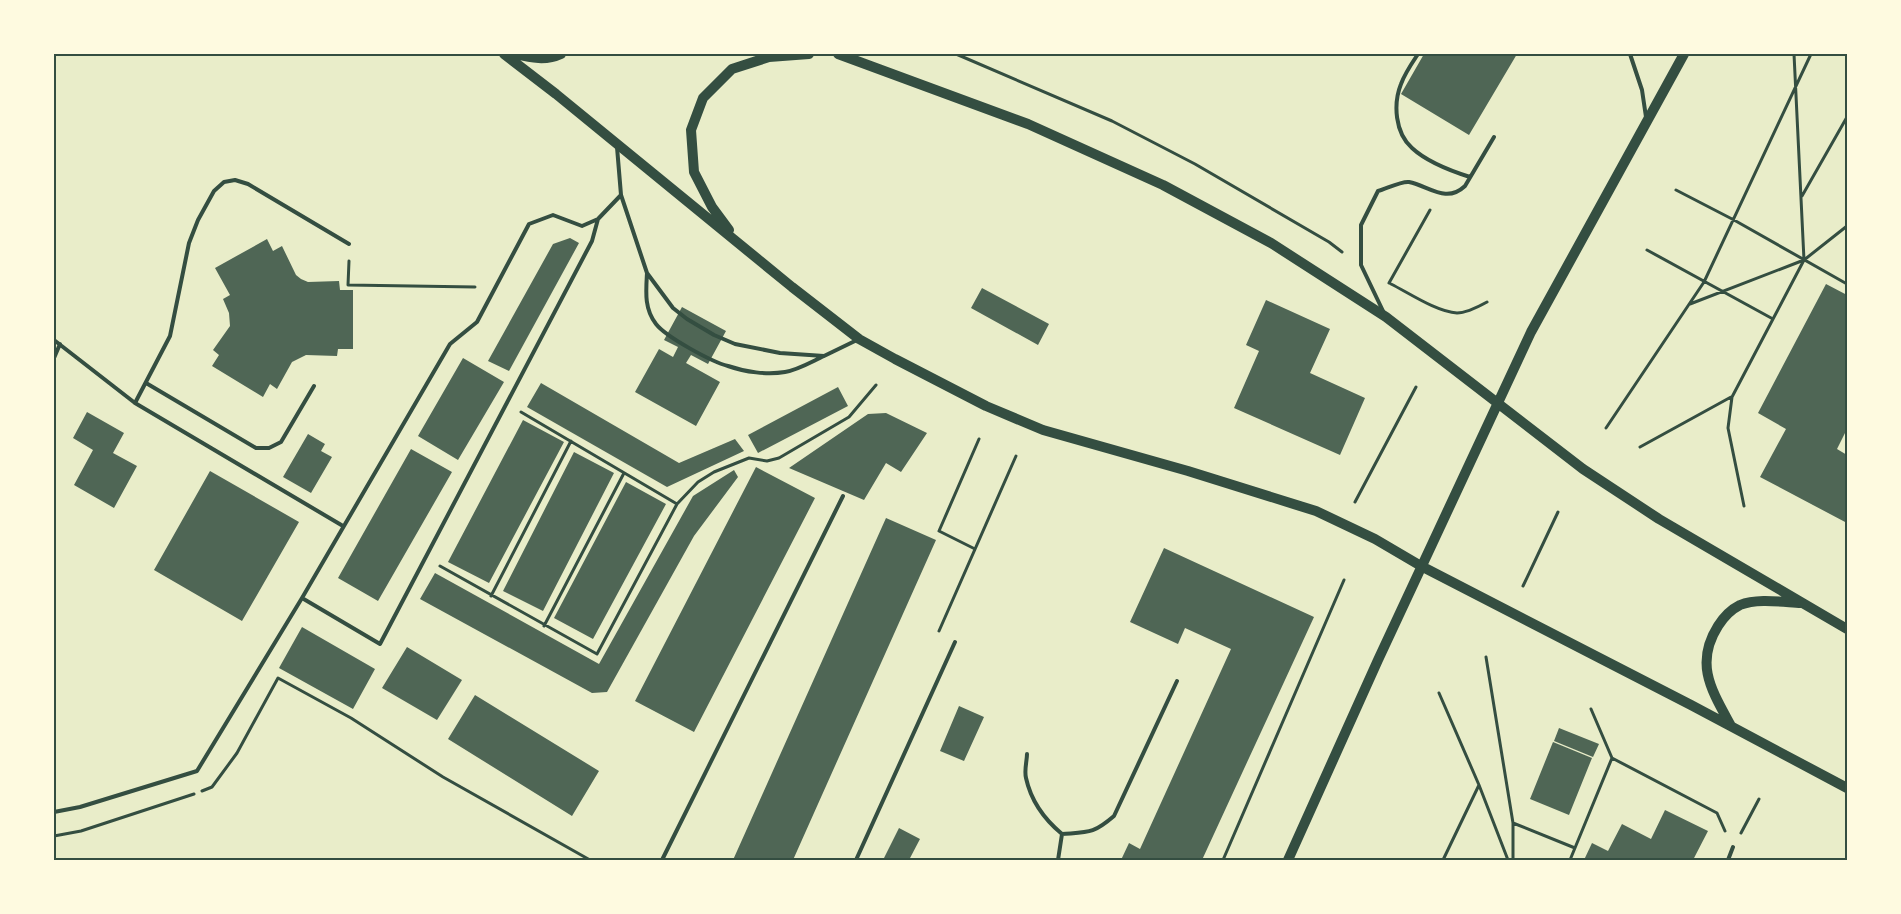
<svg xmlns="http://www.w3.org/2000/svg" width="1901" height="914" font-family="Helvetica,sans-serif">
  <rect width="100%" height="100%" fill="#e9edc9"/>
  <path fill="#4f6655" d="M1424,54H1517L1469,135L1401,94Z
    M570,238L579,243L509,371L488,361L553,244Z
    M267,239L273,251L282,246L296,275L301,279L308,282L339,281L340,290H353V349H338L337,356L306,355L292,362L277,389L270,384L263,397L212,366L219,355L213,350L230,326L229,313L223,299L230,295L215,268Z
    M1826,284L1847,295V429L1837,449L1847,455V523L1760,477L1786,429L1758,413Z
    M982,288L1049,324L1038,345L971,308Z
    M1266,300L1330,329L1310,373L1365,398L1340,455L1234,408L1259,351L1246,345Z
    M682,307L726,331L708,364L691,355L686,363L720,382L696,426L635,392L659,349L673,357L678,347L664,340Z
    M463,358L504,382L458,460L418,436Z
    M541,383L679,463L735,439L744,451L667,487L527,407Z
    M838,387L848,406L758,453L748,435Z
    M87,412L124,433L113,453L137,466L114,508L74,485L93,450L73,438Z
    M886,413L927,433L901,472L886,463L864,500L789,468L868,414Z
    M523,420L564,442L489,583L448,562Z
    M308,434L325,444L321,451L332,457L311,493L283,477Z
    M411,449L452,472L378,601L338,578Z
    M574,452L614,473L543,611L503,591Z
    M756,467L815,498L694,732L635,701Z
    M734,470L738,477L694,536L607,692L592,693L420,599L435,573L599,664L693,496Z
    M210,471L299,522L242,621L154,570Z
    M626,482L666,504L593,639L554,618Z
    M886,518L936,540L822,795L793,860H733Z
    M1164,548L1314,617L1202,860H1121L1129,843L1140,849L1231,649L1185,628L1178,644L1130,622Z
    M302,627L375,669L353,709L279,668Z
    M407,647L462,680L437,720L382,688Z
    M475,695L599,771L572,816L448,739Z
    M959,706L984,717L964,761L940,751Z
    M1559,728L1599,744L1593,757L1554,741Z
    M1553,742L1592,758L1569,815L1530,799Z
    M1665,810L1708,831L1693,860H1584L1592,843L1608,851L1622,824L1651,839Z
    M899,828L920,839L909,860H883Z"/>
  <g fill="none" stroke-linecap="round" stroke-linejoin="round">
    <path stroke="#344e41" stroke-width="3" d="M956,54L1112,121L1195,164L1329,242L1342,252
      M1676,190L1734,220L1847,284
      M1802,196L1847,117
      M1647,250L1773,319L1732,397L1728,428L1744,506
      M349,261L348,285L475,287
      M1389,283L1430,210
      M1391,284C1409,293 1437,312 1457,313C1467,313 1478,307 1487,302
      M1690,304L1804,260L1847,226
      M1773,319L1804,260L1794,54
      M1606,428L1704,282L1811,54
      M1640,447L1731,397
      M1355,502L1416,387
      M677,504L698,482L714,472L749,458L767,461L779,458L849,417L876,385
      M975,549L939,531L979,439
      M440,566L597,654L677,504L521,412
      M1523,586L1558,512
      M491,596L571,441
      M544,626L624,473
      M939,631L1016,456
      M1486,657L1513,823V860
      M1439,693L1479,785L1443,860
      M1591,709L1612,758
      M1479,785L1508,860
      M202,791L212,787L237,753L278,678L351,718L443,777L590,860
      M1513,823L1575,848
      M1741,833L1759,799
      M54,836L81,831L194,794
      M1223,860L1344,580
      M1570,860L1612,758L1717,813L1725,831"/>
    <path stroke="#344e41" stroke-width="4" d="M1418,54C1412,63 1405,73 1401,84C1393,104 1395,133 1412,148C1427,162 1451,171 1470,177
      M1630,54L1642,90L1646,117
      M617,147L621,195L647,273L673,308L687,319L714,335L735,344L780,353L824,356L857,340
      M647,273C646,291 644,309 656,324C666,337 712,362 728,366C745,372 767,375 785,372C798,370 811,362 824,356
      M1383,311L1361,265V225L1378,191C1386,189 1401,181 1409,182C1429,186 1446,204 1465,186L1494,137
      M54,340L135,403L343,526
      M54,358L60,344
      M146,383L256,448H269L281,442L314,386
      M135,403L170,336L189,243L198,220L214,191L224,182L235,180L248,184L349,244
      M302,598L380,644L592,241L598,219
      M1027,754C1027,761 1024,770 1026,778C1031,801 1044,819 1062,834
      M54,812L80,807L197,771L302,598L450,344L477,322L529,224L553,215L582,226L598,219L621,195
      M662,860L843,496
      M856,860L955,642
      M1058,860L1062,834C1089,832 1093,834 1114,816L1177,681
      M1728,860L1733,847"/>
    <path stroke="#344e41" stroke-width="10" d="M504,54L556,94L792,287L859,339L895,359L986,406L1043,430L1188,471L1316,511L1375,539L1421,566L1691,705L1847,788
      M516,54C531,58 546,61 561,54
      M838,54L1028,124L1163,185L1271,243L1386,317L1583,469L1659,519L1847,629
      M729,230L712,207L694,172L691,130L703,98L732,69L769,57L809,54
      M1731,726C1712,691 1694,664 1718,626C1723,618 1730,610 1740,605C1757,598 1782,602 1801,603
      M1288,860L1378,660L1531,332L1684,54"/>
  </g>
  <rect width="1901" height="914" fill="none" stroke="#fefae0" stroke-width="110"/>
  <rect x="55" y="55" width="1791" height="804" fill="none" stroke="#344e41" stroke-width="2"/>
</svg>
